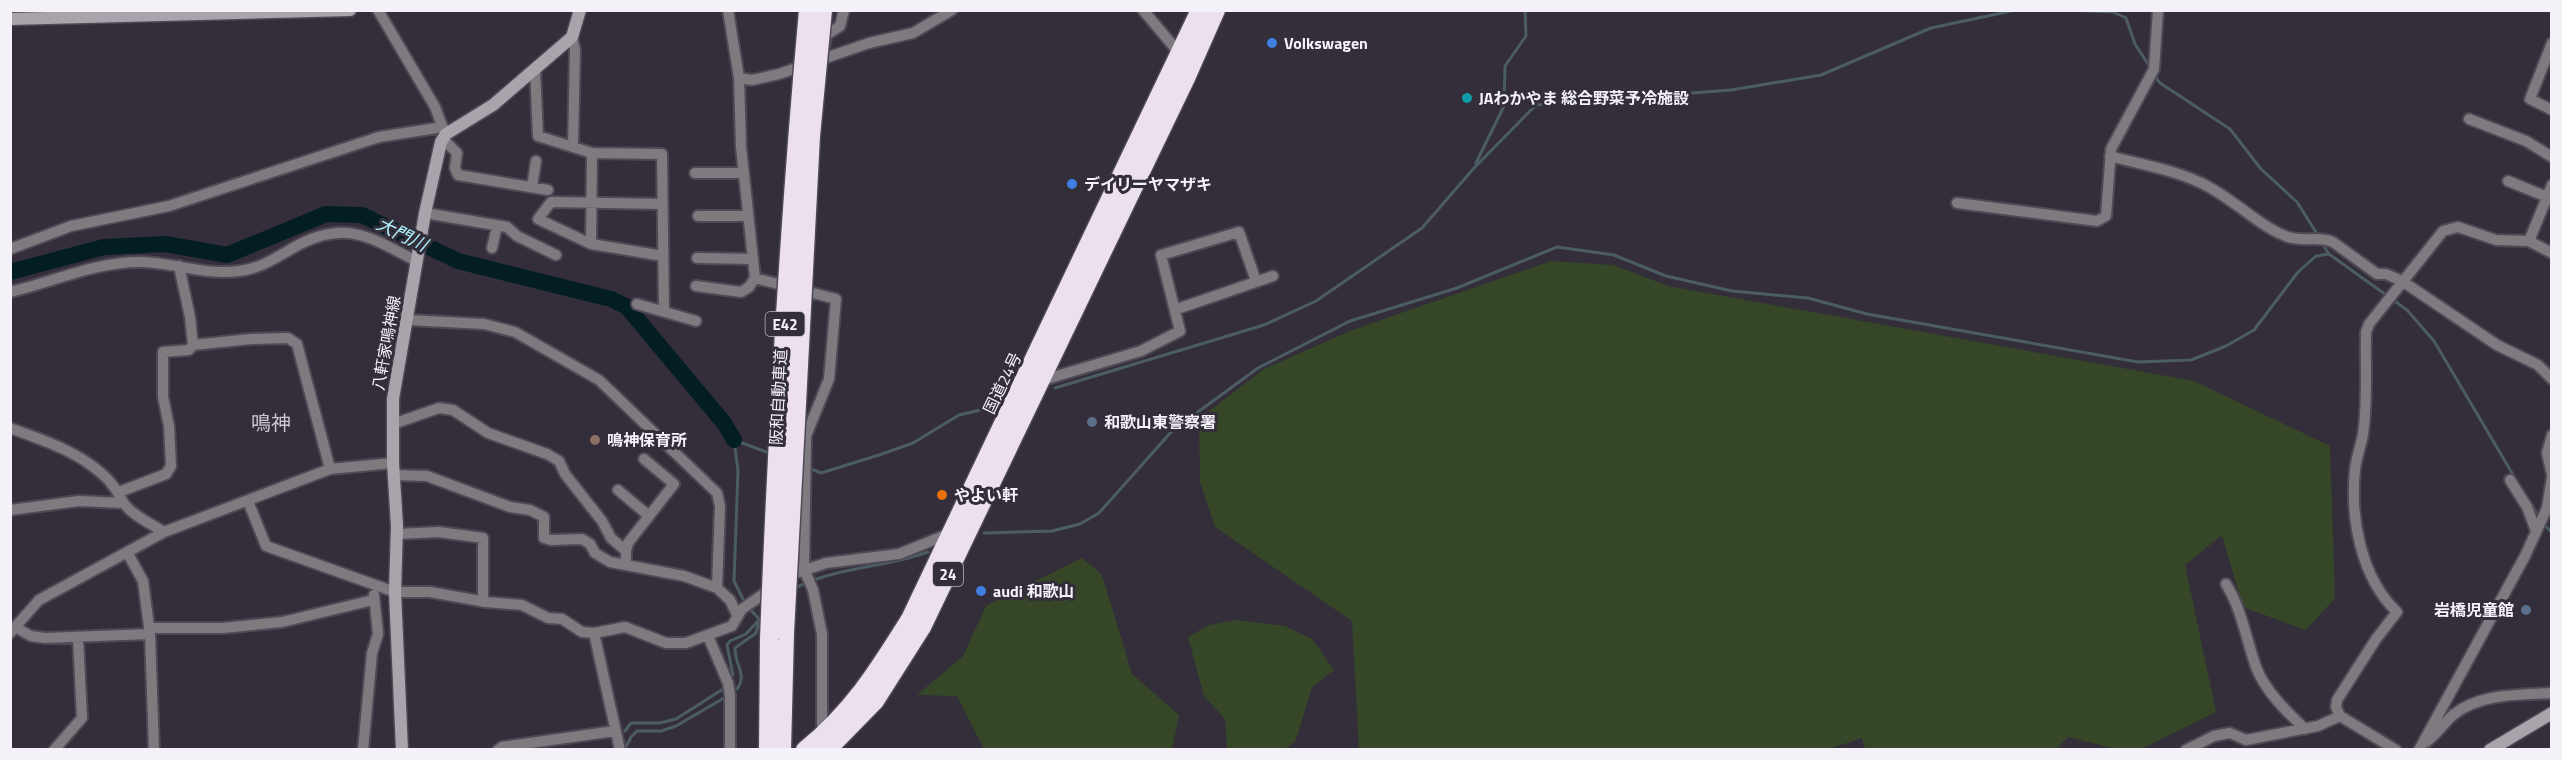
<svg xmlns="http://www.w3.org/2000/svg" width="2562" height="760" font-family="'Titillium Web','Noto Sans JP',sans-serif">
  <rect width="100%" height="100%" fill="#332e3a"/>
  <path fill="#364727" d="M1551,261L1613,265L1668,286L2194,381L2330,446L2335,598L2306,630L2243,607L2222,535L2185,565L2216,712L2141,749H2117L2068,737L2055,750L1865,749L1862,738L1826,750L1359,749L1352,621L1215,527L1200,482L1199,419L1264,369L1355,329Z
    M1082,558L1102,575L1132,674L1179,715L1172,749H984L957,696L917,695L963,656L986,606Z
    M1237,620L1285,626L1312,639L1334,670L1312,687L1296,740L1286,749H1227L1225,719L1204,696L1188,637L1209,625Z"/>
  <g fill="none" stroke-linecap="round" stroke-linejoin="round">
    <path stroke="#4b5d63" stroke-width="3" d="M2069,10L2113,12L2126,18L2135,44L2150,67
      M2155,76L2160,83L2230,129L2261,169L2297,202L2319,237
      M1476,163L1504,106L1505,66L1526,36L1525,10
      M2322,243L2329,254L2407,310L2434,341L2525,495
      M1055,388L1264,325L1316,301L1422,228L1474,168L1536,105L1731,90L1821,75L1931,28L2016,10
      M809,468L821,473L879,455L913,443L959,415L997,406
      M2532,505L2539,518
      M2543,523L2552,533
      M984,533L1052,531L1080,524L1099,513L1172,431L1258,368L1350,321L1457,288L1557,247L1614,255L1666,276L1732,291L1808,298L1867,314L2138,362L2191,360L2226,346L2254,330L2298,272L2316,256L2329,254
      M795,588C840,566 883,568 928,552
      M745,603L734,581L738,471L734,440L769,453
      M749,608L760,620
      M733,675L727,645L730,641L746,634L759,620
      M737,689C748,674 734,664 735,648L756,633L759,621
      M625,731L631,723H660L676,719L723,689
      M626,747L631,737L637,731H661L676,726L724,698"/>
    <path stroke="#031e23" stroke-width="16" d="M10,272L104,247L165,244L227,255L326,214L362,215L458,261L611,299L627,307L724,423L734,440"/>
    <defs>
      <path id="street" d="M378,10L435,107L444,131
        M728,10L739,78L741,147L755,278L836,299L829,379L806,436L804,569L813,590L822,634V724L826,735
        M1143,10L1180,54
        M572,37L575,50L573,146
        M2552,43L2530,99L2552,110
        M825,44L826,35L840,26L844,10
        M535,69L538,136L592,153L591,244
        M739,78L752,80L779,74L869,43L913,33L952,10
        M2469,119L2526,141L2552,157
        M443,139L457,153L455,168L458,175L548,190
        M592,153L662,154L664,311
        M2110,156C2142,165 2177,170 2207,186C2233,199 2260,227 2288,237C2303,242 2319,236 2333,242L2377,274H2386L2402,281L2497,345L2538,365L2552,379
        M695,173H743
        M2508,181L2547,197
        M532,187L536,161
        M1957,203L2097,221L2106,216L2111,149L2154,69L2158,10
        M663,204L551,202L538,219L591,244L663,256
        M425,213L507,227L517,236L556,255
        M698,216H748
        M2529,241L2552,185
        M492,248L497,226
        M10,249L71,226L169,206L379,137L443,127
        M697,258L753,259
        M179,266L190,317L193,345L251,339L288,338L297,344L330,469
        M696,286L741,292L749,287L755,278
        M10,292C52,282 96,262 139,262C173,262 206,276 239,271C259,269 276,258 293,248C344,219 369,236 416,261
        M637,304L696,321
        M1177,309L1273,276
        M408,320L484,324L515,332L599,380L717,493L720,506L717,588
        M1040,381L1141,351L1180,331L1161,255L1239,232L1256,281
        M393,424L439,408L453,410L488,433L547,454L559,461L565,474L602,521L611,538L626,551V563
        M10,428C42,440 75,450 101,473C112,482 117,491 123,502C131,515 152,524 164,532
        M2552,435L2547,453L2552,475
        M394,475L427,476L510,507L530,510L544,517V538L551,540L582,539L590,544L595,553L610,562L684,576L717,588L730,600L737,615
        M2510,480L2527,507L2536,531
        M618,490L649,516
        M119,492L166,474L171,466L169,426L163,397V352L189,350L193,345
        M248,501L266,546L395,592H430L486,602L522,605L548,618L562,619L582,632L594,633L625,627L666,643H686L732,626L742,609L772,588
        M10,510L79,501L123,503
        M397,534L439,532L483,538V602
        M626,551L628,543L674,484L644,459
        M127,552L143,581L150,634L154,750
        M799,572L826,563L899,554L951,533
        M2226,584C2242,610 2246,639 2256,667C2265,691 2287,712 2305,729
        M15,627L31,636L45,638L150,634
        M149,628H223L282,622L373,600
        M10,633L39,600L164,532L330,469L393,463
        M594,633L620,750
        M708,636L728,683L730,696V750
        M2340,716L2336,707L2337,700L2376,639L2397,612C2361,578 2350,518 2355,470C2356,458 2361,446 2363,434C2368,401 2365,366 2366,332L2369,324L2443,231L2458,227L2496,240L2529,241L2552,253
        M2426,742C2437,734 2443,724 2453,715C2480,693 2518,695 2552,693
        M54,750L82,718L78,637
        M363,750L372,653L378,634L374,595
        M498,750L502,747L615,731
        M2186,750L2214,736L2230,733L2246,740L2318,726L2340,716L2396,750
        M2419,750L2525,556L2547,508L2552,477"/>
      <path id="secondary" d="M10,19L350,10
        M402,750L395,592L397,526L393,463V399L425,213L441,142L446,134L493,105L572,37L580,10
        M2490,750L2552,713"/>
      <path id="highway" d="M768,750L769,639
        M782,750L785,633
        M805,750C853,711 878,670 910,619L1200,10
        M827,750L875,701L922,627L1186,78L1216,10"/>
    </defs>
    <use href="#street" stroke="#4e4955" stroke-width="14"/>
    <use href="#secondary" stroke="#4e4955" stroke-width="15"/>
    <use href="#highway" stroke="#4e4955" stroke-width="21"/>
    <use href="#street" stroke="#7f7a7f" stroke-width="10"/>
    <use href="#secondary" stroke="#aba3ac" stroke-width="12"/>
    <use href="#highway" stroke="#ece0ee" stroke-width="18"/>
    <defs>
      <path id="highway-bridge" d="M785,633L811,136L823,10
        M769,639C777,429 789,220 808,10"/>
    </defs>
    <use href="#highway-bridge" stroke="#4e4955" stroke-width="21" stroke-linecap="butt"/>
    <use href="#highway-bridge" stroke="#ece0ee" stroke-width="18"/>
  </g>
  <g fill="#3f7fe0" stroke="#332e3a" stroke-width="2">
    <circle cx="1272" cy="43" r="6"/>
    <circle cx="1072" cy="184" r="6"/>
    <circle cx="981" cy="591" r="6"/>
  </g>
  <circle fill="#0f9aa8" stroke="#332e3a" stroke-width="2" cx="1467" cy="98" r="6"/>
  <g fill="#5c6f8a" stroke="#332e3a" stroke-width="2">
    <circle cx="1092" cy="422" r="6"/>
    <circle cx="2526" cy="610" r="6"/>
  </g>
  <circle fill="#8d6e63" stroke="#332e3a" stroke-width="2" cx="595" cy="440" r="6"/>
  <circle fill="#e8710a" stroke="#332e3a" stroke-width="2" cx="942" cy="495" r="6"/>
  <g text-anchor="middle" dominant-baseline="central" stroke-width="6" stroke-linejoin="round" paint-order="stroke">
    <g fill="#332e3a" stroke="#bab6c0" stroke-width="1.5">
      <rect x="765.5" y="312" width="39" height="24" rx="4.5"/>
      <rect x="933" y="562" width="30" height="24" rx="4.5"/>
    </g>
    <g font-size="15" font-weight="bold" fill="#f4f1f9">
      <text x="785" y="324">E42</text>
      <text x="948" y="574">24</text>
    </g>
    <g font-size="16" font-weight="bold" fill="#f4f1f9" stroke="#332e3a" text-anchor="start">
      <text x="1284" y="43">Volkswagen</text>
      <text x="1479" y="98">JAわかやま 総合野菜予冷施設</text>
      <text x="1084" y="184">デイリーヤマザキ</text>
      <text x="1104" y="422">和歌山東警察署</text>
      <text x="607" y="440">鳴神保育所</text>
      <text x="954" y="495">やよい軒</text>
      <text x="993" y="591">audi 和歌山</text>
      <text x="2514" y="610" text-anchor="end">岩橋児童館</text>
    </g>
    <g font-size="16" fill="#f4f1f9" stroke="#332e3a">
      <text transform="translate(386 343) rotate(-80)">八軒家鳴神線</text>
      <text transform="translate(1002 383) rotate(-64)">国道24号</text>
      <text transform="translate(778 397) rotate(-87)">阪和自動車道</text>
    </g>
    <g font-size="18" font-style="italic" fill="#acf0fc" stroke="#332e3a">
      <text transform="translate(402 234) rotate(26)">大門川</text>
    </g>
    <g font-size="20" fill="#cdc7d5" stroke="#332e3a">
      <text x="271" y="422">鳴神</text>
    </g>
  </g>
  <rect width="2562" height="760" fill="none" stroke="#f4f1f9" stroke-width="24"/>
</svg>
